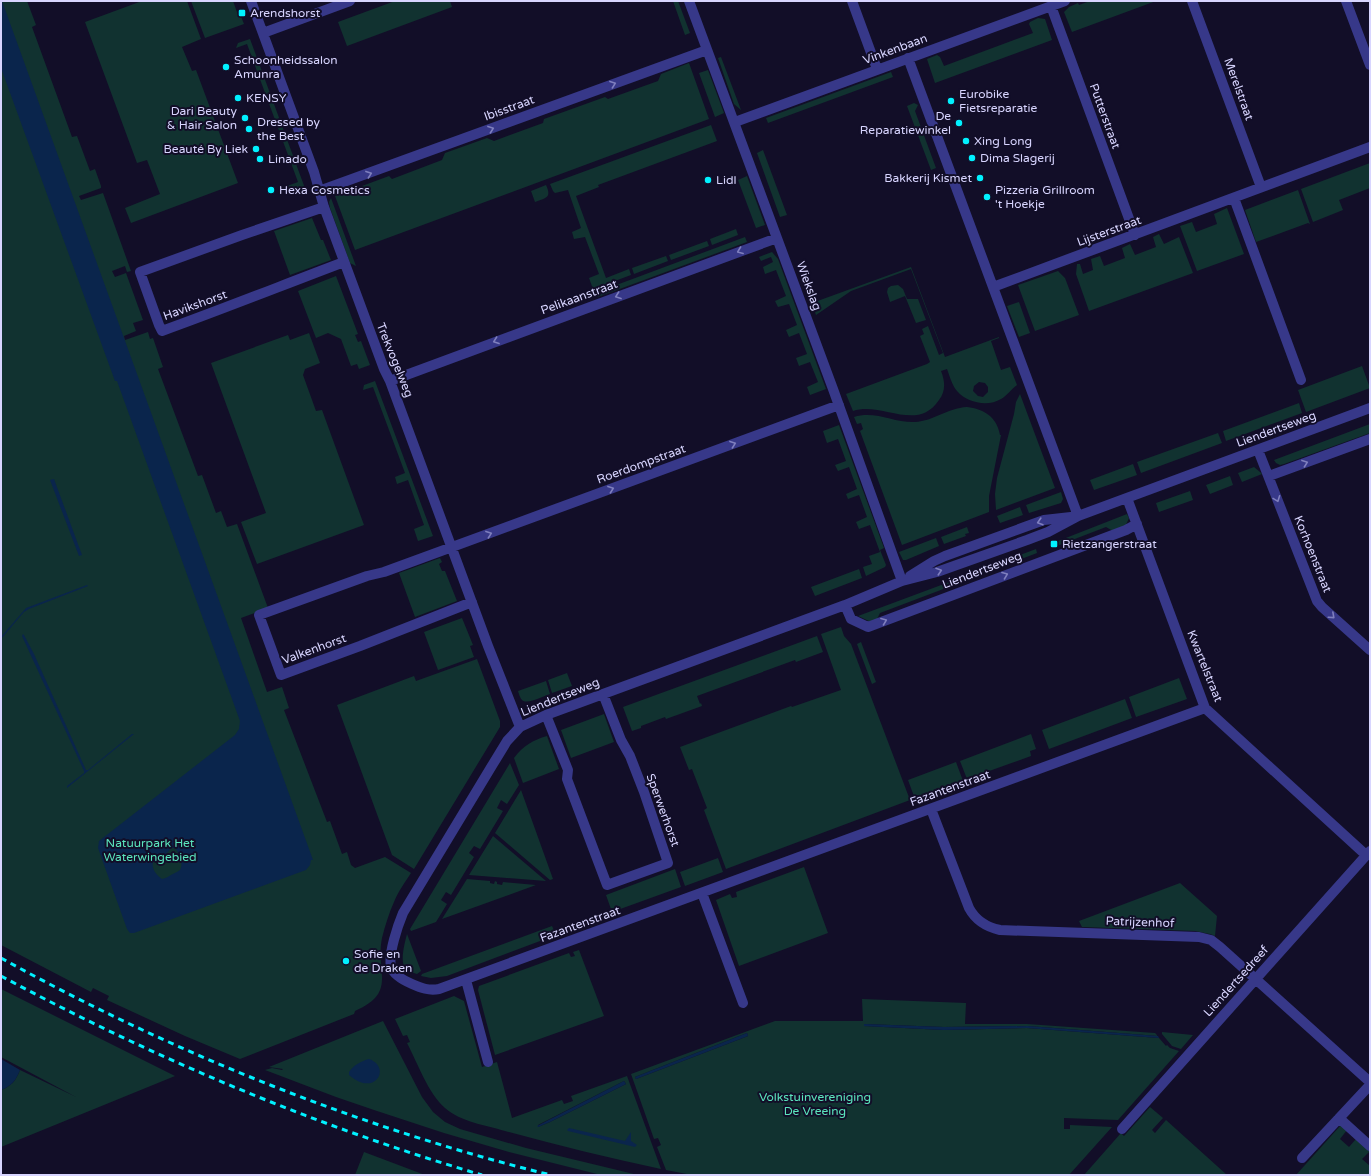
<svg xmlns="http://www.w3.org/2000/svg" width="1371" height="1176" font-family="'Varela Round',sans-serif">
  <rect width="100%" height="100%" fill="#120e28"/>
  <path fill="#113230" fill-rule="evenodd" d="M1,1H27L36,25L32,27L72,137L77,136L90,171L95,169L101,186V188L79,196L81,200L103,193L131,271L127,272L125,266L112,271L115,277L126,273L143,320L133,323L136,331L124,336L125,340L148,332L150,339L153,338L163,367L158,369L198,476L202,475L216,513L221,511L227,527L237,524L268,608L241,618L267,692L282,687L289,708L284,710L327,822L330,821L342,854L347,852L351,865L355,868L385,857L411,873C405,882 398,892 394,902C389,913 385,926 382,938C375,972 398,992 355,1011L354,1014L240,1059L185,1036L107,1000L109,996L93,988L91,992L1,945Z
    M142,1H187L201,39L182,47L192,71L196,70L238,183L131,223L125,208L160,194L147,160L137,163L85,22Z
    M191,1H233L238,15L240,14L244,24L205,38Z
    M395,1H450L452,7L347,46L338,22Z
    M673,1H678L690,33L685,35Z
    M1090,1H1156L1072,32L1064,12L1069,7L1078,3L1079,5Z
    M1038,18L1045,19L1052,40L935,83L927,59L937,55L940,57L944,66L1033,33L1029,24L1030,22Z
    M250,39L306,191L291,196L287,186L298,182L247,44L236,48L238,43Z
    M721,57L741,110L734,104L718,58Z
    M689,63L709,119L355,250L335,196L389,176L392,179L442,160L445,153L487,138L494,141L543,123L544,119L605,97L608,99L658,81L661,74Z
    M708,70L724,113L715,117L699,73Z
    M891,72L893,77L768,123L766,118Z
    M914,103L918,105L915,111L936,168L931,170L907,106Z
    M711,125L717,141L598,185L599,187L576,196L606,278L629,269L631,275L593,289L589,278L599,274L585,237L574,239L572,232L581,228L568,190L555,193L553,191L550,184Z
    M763,150L787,215L780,217L757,153Z
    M1370,163V188L1339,200L1343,210L1313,222L1301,189Z
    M747,176L765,225L756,228L738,180Z
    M546,185C552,198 546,198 535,202L531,191Z
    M1298,190L1310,224L1308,223L1256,242L1245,210Z
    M331,198L356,266L350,263L330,208L329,202Z
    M1227,208L1244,254L1197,271L1180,226L1192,222L1196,232L1217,224L1214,214Z
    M312,218L321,240H323L331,260L290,275L274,231Z
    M736,229L738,235L712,245L710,239Z
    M1159,234L1164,244L1179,237L1193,273L1089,311L1076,274L1077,264H1080L1083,274L1093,270L1091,259L1100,256L1104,266L1125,258L1122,248L1130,244L1135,255L1156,247L1153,237Z
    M745,237L747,242L598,297L595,293Z
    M707,241L709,246L671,260L669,255Z
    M772,252L778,259L826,389L810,395L807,387L818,382L810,362L799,366L796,358L807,354L799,333L789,337L786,330L797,325L789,304L778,307L775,301L786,296L776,270L765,274L763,267L773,262L771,257L761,261L759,257Z
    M666,256L668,261L634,274L632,268Z
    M911,267L945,357L999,337V338L991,341L1001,370L1010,367L1017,385C1011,389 1007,396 1001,399C988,407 967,403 957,391C952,385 950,377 947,369L941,371C945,381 946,391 939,400C917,433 882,401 853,411L846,394L927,364L930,362L920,336L924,334L922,329L928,326L939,355L943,353L911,269L851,291L816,315L812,303ZM979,382L985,383L988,387V392L983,397L978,396L973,391L974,386Z
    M1058,271L1065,278L1079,315L1035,331L1018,285Z
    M336,276L358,334L355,335L358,342L361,341L370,365L359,369L357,364L351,366L341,339L328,333L316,338L298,291Z
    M898,285L903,289L907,299H918L926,320L916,323L905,296L890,302L887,292L888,288L891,286Z
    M1019,302L1030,333L1019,337L1007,306Z
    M309,333L320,363L305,369L303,375L316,411L322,410L364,525L257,564L241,522L266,513L211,363L288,335L290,340Z
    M1362,366L1370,388L1306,412L1298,390Z
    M375,381L433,536L418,541L414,529L424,525L408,480L397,484L395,477L405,473L373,387L363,390L364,385Z
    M1020,394L1055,488L996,510L995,494L997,478L1014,414L1016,402Z
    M1299,403L1302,413L1226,441L1223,431Z
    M967,407C984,409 997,417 1000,435H1001L989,496V512L902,545L860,431L863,429L861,423L857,424L854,417C875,410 894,423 915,422C934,421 947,408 967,407Z
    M1370,424V433L1284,464L1280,465L1276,463L1274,460Z
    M839,425L884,548L880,550L886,565L885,567L866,576L863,567L872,564L869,556L880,552L870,525L859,529L856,522L867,517L859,495L848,499L846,494L857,489L849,467L838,471L835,465L846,461L838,439L827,443L823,431Z
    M1218,433L1222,443L1141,473L1137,462Z
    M1133,464L1137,475L1094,490L1090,480Z
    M1254,467L1260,472L1262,474L1242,482L1238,473Z
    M1230,476L1233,485L1210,494L1206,485Z
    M1190,491L1193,500L1159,512L1156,503Z
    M1061,492L1063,499L1061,503L1029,513L1026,505Z
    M1020,507L1023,515L1000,523L997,516Z
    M1127,514L1129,518L1125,527L1113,531L1106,527L1054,547L1053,543Z
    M967,527L969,533L965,534L966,536L944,544L941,537Z
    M936,538L939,546L906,560H903L899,552Z
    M1036,549L1037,553L958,583L956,579Z
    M440,558L442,562L439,564L442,571H445L457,601L415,617L399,573Z
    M859,569L862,578L815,596L811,587Z
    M952,581L954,585L880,613L877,619L871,622L858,616Z
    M462,618L473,645L470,646L474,657L438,670L424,632Z
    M841,627L844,636L851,644L910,800L726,869L704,810L707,808L692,769L689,770L680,747L791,706L792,707L841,690L821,634Z
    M817,636L823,652L796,662L795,660L697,696L700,704L701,703L702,706L666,719L665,717L641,726V728L632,731L623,707Z
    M861,642L876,682L872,684L857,644Z
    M477,659L500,721V727L414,869L392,855L337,705L414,676L416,681Z
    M567,673L572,686L552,693L548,680Z
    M1179,678L1187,699L1136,717L1129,697Z
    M546,681L550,694C544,696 527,705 522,700C520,698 519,694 518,691Z
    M1125,699L1132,718L1049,749L1042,730Z
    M604,714L614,742L571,758L561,730Z
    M1031,734L1036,749L1030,751L1031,756L967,779L960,761Z
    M547,736L559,769L523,783L514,758C523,746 533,740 547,736Z
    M956,762L963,781L915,799L908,780Z
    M510,763L519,785L507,804L501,800L497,808L503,811L480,849L474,846L469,853L474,857L451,895L446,892L441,900L447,904L436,922L411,931L410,929Z
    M521,790L553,879L550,880L495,833Z
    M493,836L546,881L469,875Z
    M718,858L723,872L685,886L680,872Z
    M804,867L828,933L739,966L716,900L730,894L732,898L737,897L736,892Z
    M675,869L681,887L612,912L606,895Z
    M467,879L490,881V883L494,884L495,881L497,882V884L502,885L503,882L536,885L442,919Z
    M1180,883L1217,916L1215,936L1210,934L1195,931L1082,927L1079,921Z
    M552,926L556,935L447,976L431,978L421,976L422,974Z
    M407,934L421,971L417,974C413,973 408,971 406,969C399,963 405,942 407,934Z
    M579,950L604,1016L495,1055L478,990L479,986L569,953L571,957L575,956L573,952Z
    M1,989L175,1076L1,1147V1090C12,1086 16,1080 20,1070L76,1097L1,1057Z
    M454,996L464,1001L482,1067L497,1062L512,1118L562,1100L564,1104L573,1101L571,1096L627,1076L661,1169C609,1158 556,1145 505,1131C485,1125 461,1122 445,1108C428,1093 418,1064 407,1043L410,1042L407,1035L403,1036L395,1019ZM624,1081L626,1084L550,1122L538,1127V1125Z
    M862,999L966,1003L965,1024H1027L1155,1033L1158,1036L1028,1026L944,1027L864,1024V1026L944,1030L1027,1028L1159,1038L1166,1046L1167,1045L1170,1048L1179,1051L1118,1120L1064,1118V1129H1070V1125L1112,1127L1069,1175H692L666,1170L657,1147L661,1145L658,1138L654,1139L631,1074L775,1021H863ZM747,1033L748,1036L636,1079L635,1077Z
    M383,1021L422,1097L433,1112L445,1122L460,1129L526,1148L638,1175H601L509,1152L444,1133L374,1110L336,1097L265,1070L272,1068L282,1070L283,1069L269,1067Z
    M1162,1032L1193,1035L1181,1049L1172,1046L1162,1034Z
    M1150,1107L1163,1118L1152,1130L1155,1133L1166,1120L1227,1175H1084L1121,1133L1124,1136Z
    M1341,1125L1347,1130L1340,1139L1349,1147L1356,1139L1370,1151L1362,1159L1370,1166V1175H1296Z
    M364,1152L425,1175H355Z"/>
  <path fill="#0a254c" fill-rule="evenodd" d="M1,1H2L313,860H311L310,865L306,870L134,933H130L127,929L98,848L99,841L235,735L239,729L240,721L117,381H115L1,68ZM171,848H175C179,853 184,863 180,870C178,872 174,873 171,875C168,877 166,878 162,879C154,873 149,865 156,856C163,857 167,854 171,848Z
    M54,479L82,555L79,556L50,480Z
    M87,585L88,586L29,609L24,612L1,639V637L26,608Z
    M23,634L24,635L34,654L86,770H88L132,734H134L67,788V786L84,773V771L22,636Z
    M864,1024L944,1027L1028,1026L1158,1036L1159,1038L1027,1028L944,1030L864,1026Z
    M747,1033L748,1036L636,1079L635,1077Z
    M1,1059L20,1070C16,1080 12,1086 1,1090Z
    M369,1059C392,1067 375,1098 349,1075V1072C354,1065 361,1061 369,1059Z
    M624,1081L626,1084L550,1122L538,1127L537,1126Z
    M569,1128L625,1141L631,1132V1141L637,1145L635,1147L568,1131L567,1130Z"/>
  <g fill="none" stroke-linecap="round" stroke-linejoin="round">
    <path stroke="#373889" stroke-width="10" d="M251,1L314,172L324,207L384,369L390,381L488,646L520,727
      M689,1L833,389L902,581
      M852,1L877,69
      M1192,1L1261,187
      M1346,1L1370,65
      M1051,6L1135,235
      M263,33L350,1
      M908,58L1078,516
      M735,122L1065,1
      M319,191L707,50
      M1234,198L1301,380
      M324,207L242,235L140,272L159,325L162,331C223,309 283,285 344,262
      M993,287L1370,147
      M390,381L777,238
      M1258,450L1317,601L1322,607L1370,650
      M1269,476L1370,439
      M1127,498L1205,708L1366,855
      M910,576L934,561L945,556L1044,520L1071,517
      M472,602L360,646L281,675L259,615L367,576L384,572L839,405
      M845,605L851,619L868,627L1126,530L1137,524
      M1205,708L439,989C429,991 421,988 412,984C405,981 394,976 391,967C388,954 398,925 403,913L493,764L507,741L520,727L546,715L845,605L902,581L937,572L1027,540L1048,532L1078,516L1370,408
      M546,715L568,770L567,779L607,885L668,863L644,792L630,756L621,740L603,694
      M931,809L969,908C976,921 986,927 1000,930L1199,937L1211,940L1220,947L1370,1082
      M702,893L743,1003
      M466,980L488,1062
      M1339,1118L1370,1146
      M1122,1129L1370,851
      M1302,1158L1370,1085"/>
    <path stroke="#01f1ff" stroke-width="3" stroke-dasharray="6 5" stroke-linecap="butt" d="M1,958C171,1052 362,1129 551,1175
      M1,976C154,1058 315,1126 482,1175"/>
  </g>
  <defs><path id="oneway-chevron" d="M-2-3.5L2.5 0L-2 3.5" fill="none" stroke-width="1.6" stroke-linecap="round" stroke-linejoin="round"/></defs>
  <g stroke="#7f7fbe">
    <use href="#oneway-chevron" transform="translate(613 84) rotate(-20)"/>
    <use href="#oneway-chevron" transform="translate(491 129) rotate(-20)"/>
    <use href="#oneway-chevron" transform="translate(369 174) rotate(-20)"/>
    <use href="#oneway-chevron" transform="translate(740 251) rotate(159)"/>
    <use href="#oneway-chevron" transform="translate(618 296) rotate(160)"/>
    <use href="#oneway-chevron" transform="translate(496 341) rotate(160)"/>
    <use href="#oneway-chevron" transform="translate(733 444) rotate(-20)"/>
    <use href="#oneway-chevron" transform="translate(1305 463) rotate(-20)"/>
    <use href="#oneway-chevron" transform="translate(611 489) rotate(-20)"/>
    <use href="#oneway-chevron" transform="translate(1277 499) rotate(69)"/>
    <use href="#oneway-chevron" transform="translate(1040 522) rotate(163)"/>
    <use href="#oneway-chevron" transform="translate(489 534) rotate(-20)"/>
    <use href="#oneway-chevron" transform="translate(939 571) rotate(-18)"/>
    <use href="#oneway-chevron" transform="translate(1005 575) rotate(-21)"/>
    <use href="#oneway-chevron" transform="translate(1332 616) rotate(42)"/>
    <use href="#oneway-chevron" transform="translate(884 621) rotate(-21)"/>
  </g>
  <g fill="#01f1ff" stroke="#120e28" stroke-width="1.5">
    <rect x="238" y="9" width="8" height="8" rx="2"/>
    <circle cx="226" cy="67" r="4"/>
    <circle cx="238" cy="98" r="4"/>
    <circle cx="951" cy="101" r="4"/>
    <circle cx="245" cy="118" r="4"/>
    <circle cx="959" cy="123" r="4"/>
    <circle cx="249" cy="129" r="4"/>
    <circle cx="966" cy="141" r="4"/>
    <circle cx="256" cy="149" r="4"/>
    <circle cx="972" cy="158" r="4"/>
    <circle cx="260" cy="159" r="4"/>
    <circle cx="980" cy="178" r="4"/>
    <circle cx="708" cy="180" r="4"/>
    <circle cx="271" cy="190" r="4"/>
    <circle cx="987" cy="197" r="4"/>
    <rect x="1050" y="540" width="8" height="8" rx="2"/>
    <circle cx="346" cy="961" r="4"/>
  </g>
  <g text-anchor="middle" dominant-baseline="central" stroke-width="4" stroke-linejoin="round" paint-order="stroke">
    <g font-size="12" fill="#d8d5ff" stroke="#120e28" text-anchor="start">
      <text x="250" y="13">Arendshorst</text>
      <text x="234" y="60">Schoonheidssalon<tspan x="234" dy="14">Amunra</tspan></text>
      <text x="959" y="94">Eurobike<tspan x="959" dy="14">Fietsreparatie</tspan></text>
      <text x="246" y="98">KENSY</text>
      <text x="237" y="111" text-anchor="end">Dari Beauty<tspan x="237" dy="14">&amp; Hair Salon</tspan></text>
      <text x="951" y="116" text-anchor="end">De<tspan x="951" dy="14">Reparatiewinkel</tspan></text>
      <text x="257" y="122">Dressed by<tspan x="257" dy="14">the Best</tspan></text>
      <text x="974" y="141">Xing Long</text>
      <text x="248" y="149" text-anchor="end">Beauté By Liek</text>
      <text x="980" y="158">Dima Slagerij</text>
      <text x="268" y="159">Linado</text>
      <text x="972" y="178" text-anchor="end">Bakkerij Kismet</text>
      <text x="716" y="180">Lidl</text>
      <text x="279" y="190">Hexa Cosmetics</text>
      <text x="995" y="190">Pizzeria Grillroom<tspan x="995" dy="14">'t Hoekje</tspan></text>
      <text x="1062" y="544">Rietzangerstraat</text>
      <text x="354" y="954">Sofie en<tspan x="354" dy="14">de Draken</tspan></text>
    </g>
    <g font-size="12" fill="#d8d5ff" stroke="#120e28">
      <text transform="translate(895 49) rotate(-20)">Vinkenbaan</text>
      <text transform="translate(1239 89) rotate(70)">Merelstraat</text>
      <text transform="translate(509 108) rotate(-20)">Ibisstraat</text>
      <text transform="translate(1105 116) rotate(70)">Putterstraat</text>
      <text transform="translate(1109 231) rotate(-20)">Lijsterstraat</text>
      <text transform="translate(809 286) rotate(70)">Wiekslag</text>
      <text transform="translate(579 297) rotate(-20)">Pelikaanstraat</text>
      <text transform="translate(195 305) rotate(-20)">Havikshorst</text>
      <text transform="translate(395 360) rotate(68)">Trekvogelweg</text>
      <text transform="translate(1276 429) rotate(-20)">Liendertseweg</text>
      <text transform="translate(641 464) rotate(-20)">Roerdompstraat</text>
      <text transform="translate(1313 554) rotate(68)">Korhoenstraat</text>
      <text transform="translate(982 570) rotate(-21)">Liendertseweg</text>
      <text transform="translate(314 649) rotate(-20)">Valkenhorst</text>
      <text transform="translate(1205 666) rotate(68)">Kwartelstraat</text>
      <text transform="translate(560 697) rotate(-22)">Liendertseweg</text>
      <text transform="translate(950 788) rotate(-20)">Fazantenstraat</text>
      <text transform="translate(663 810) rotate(70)">Sperwerhorst</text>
      <text transform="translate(1140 922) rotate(2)">Patrijzenhof</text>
      <text transform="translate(580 924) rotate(-20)">Fazantenstraat</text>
      <text transform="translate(1236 981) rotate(-48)">Liendertsedreef</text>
    </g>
    <g font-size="12" fill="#5be5bd" stroke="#120e28">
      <text x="150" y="843">Natuurpark Het<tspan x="150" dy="14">Waterwingebied</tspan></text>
      <text x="815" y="1097">Volkstuinvereniging<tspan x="815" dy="14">De Vreeing</tspan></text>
    </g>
  </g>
  <rect width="1371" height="1176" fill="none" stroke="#d8d5ff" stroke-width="4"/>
</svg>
